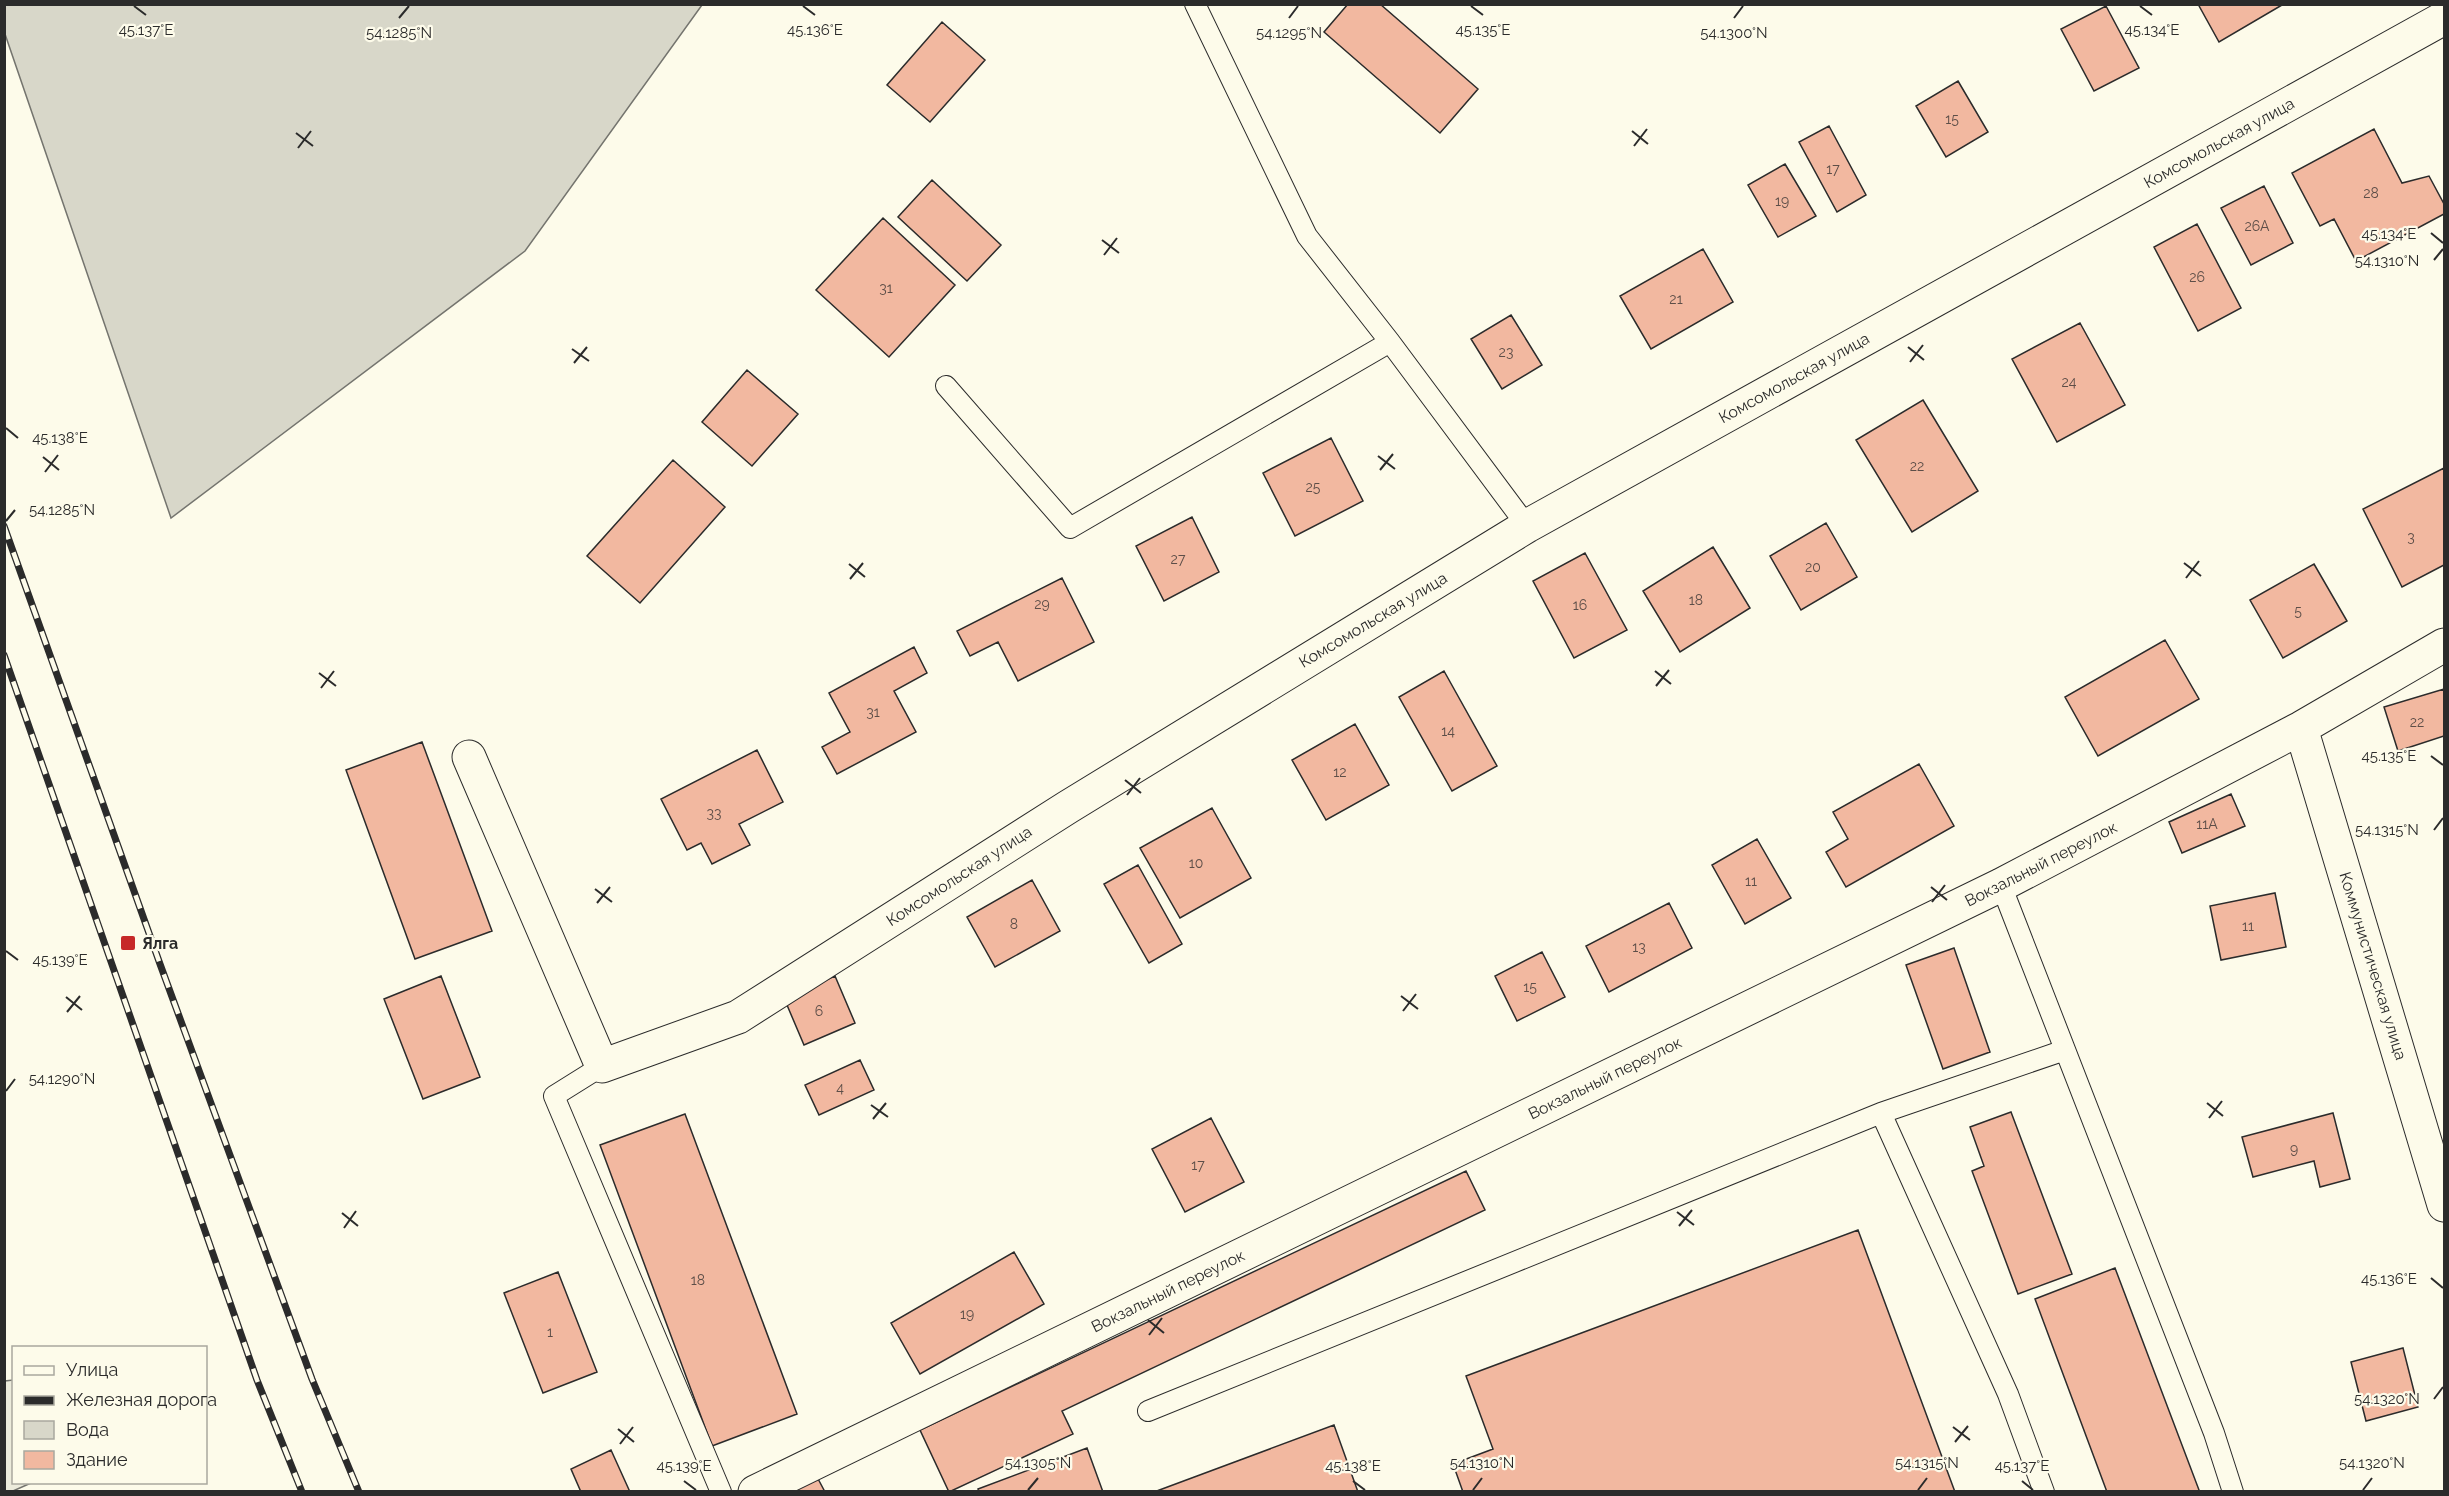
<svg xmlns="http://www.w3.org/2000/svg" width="2449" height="1496" font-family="Raleway,sans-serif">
  <rect width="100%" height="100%" fill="#fdfbea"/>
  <path fill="#ecebdb" stroke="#74746e" stroke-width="1.5" d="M13,1380L14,1482L31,1483L13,1491H5V1381Z"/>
  <path fill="#d8d7c9" stroke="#74746e" stroke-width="1.5" d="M4,5L5,4L702,5L525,251L171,518L5,34Z"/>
  <path fill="#f2b8a0" stroke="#2b2b2b" stroke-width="1.5" d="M1348,4H1380L1478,89L1440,133L1324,32Z
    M2198,4H2282V5L2219,42Z
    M2106,6L2139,68L2094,91L2061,29Z
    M942,22L985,60L930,122L887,85Z
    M1958,81L1988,132L1946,157L1916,106Z
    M1829,126L1866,195L1837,212L1799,142Z
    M2374,129L2402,183L2429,176L2444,204V214L2356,261L2334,219L2320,226L2292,173Z
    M1785,164L1816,216L1778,237L1748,185Z
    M932,180L1001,245L967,281L898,217Z
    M2264,186L2293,243L2251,265L2221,208Z
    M883,218L955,285L889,357L816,290Z
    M2197,224L2241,308L2198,331L2154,247Z
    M1703,249L1733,302L1651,349L1620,296Z
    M1511,315L1542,365L1502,389L1471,339Z
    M2080,323L2125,405L2057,442L2012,359Z
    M747,370L798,414L752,466L702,422Z
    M1923,400L1978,491L1912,532L1856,440Z
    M1331,438L1363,501L1295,536L1263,473Z
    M673,460L725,507L640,603L587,556Z
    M2444,468V565L2402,587L2363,509Z
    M1192,517L1219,572L1164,601L1136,546Z
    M1826,523L1857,577L1801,610L1770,556Z
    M1713,547L1750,608L1680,652L1643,591Z
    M1585,553L1627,630L1574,658L1533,581Z
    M2314,564L2347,621L2283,658L2250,600Z
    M1062,578L1094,642L1018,681L998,642L970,656L957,631Z
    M2165,640L2199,699L2098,756L2065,697Z
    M914,647L927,673L894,691L916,732L837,774L822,747L850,732L829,693Z
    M1444,671L1497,766L1452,791L1399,697Z
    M2444,689V736L2398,751L2384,707Z
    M1355,724L1389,785L1326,820L1292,760Z
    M422,742L492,931L415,959L346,770Z
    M757,750L783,802L739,824L750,845L712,864L701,843L687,850L661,799Z
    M1919,764L1954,826L1846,887L1826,852L1848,839L1833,812Z
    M2231,794L2245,826L2182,853L2169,822Z
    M1212,808L1251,878L1180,918L1140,848Z
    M1757,839L1791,898L1745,924L1712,865Z
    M1138,865L1182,944L1149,963L1104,884Z
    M1032,880L1060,931L995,967L967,917Z
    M2275,893L2286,947L2221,960L2210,906Z
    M1669,903L1692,948L1609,992L1586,946Z
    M1954,948L1990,1052L1943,1069L1906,965Z
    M1542,952L1565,997L1517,1021L1495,976Z
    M441,976L480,1077L423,1099L384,999Z
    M835,976L855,1023L804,1045L784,998Z
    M860,1060L874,1090L819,1115L805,1085Z
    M2011,1112L2072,1274L2018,1294L1972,1171L1984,1166L1970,1127Z
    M2333,1113L2350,1179L2320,1187L2314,1161L2253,1177L2242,1137Z
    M685,1114L797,1414L712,1446L600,1145Z
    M1211,1118L1244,1182L1185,1212L1152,1149Z
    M1466,1171L1485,1210L1062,1411L1073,1434L949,1492L920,1430Z
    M1858,1230L1955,1492H1463L1453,1464L1493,1449L1466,1376Z
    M1014,1252L1044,1304L920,1374L891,1323Z
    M2115,1268L2199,1490L2194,1492H2107L2035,1299Z
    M558,1272L597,1372L543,1393L504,1293Z
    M2403,1348L2418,1407L2366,1421L2351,1362Z
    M1334,1425L1358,1492H1154Z
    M1087,1448L1103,1492H979L978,1489Z
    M611,1450L630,1492H581L571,1469Z
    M816,1475L825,1492H787Z"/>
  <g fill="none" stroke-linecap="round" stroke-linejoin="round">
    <defs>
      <path id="service" d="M1195,4L1307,236L1390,342
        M946,386L1070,528L1390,342L1527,526
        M2001,885L2214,1433L2233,1492
        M602,1066L554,1096L721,1492
        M1881,1113L2008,1394L2044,1492
        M1148,1411L1881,1113L2065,1050"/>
      <path id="minor" d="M2301,728L2444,1205
        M469,757L602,1066L738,1017L1068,807L1527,526L2444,18
        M755,1492L2001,885L2301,728L2444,645"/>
    </defs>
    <use href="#service" stroke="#2b2b2b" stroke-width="22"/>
    <use href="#minor" stroke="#2b2b2b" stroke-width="35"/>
    <use href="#service" stroke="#fdfbea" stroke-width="20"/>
    <use href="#minor" stroke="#fdfbea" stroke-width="33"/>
    <defs>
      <path id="rail" d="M4,526L160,964L312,1379L359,1492
        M4,655L257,1380L302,1492"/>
    </defs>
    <use href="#rail" stroke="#2b2b2b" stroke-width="7"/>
    <use href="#rail" stroke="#fdfbea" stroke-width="4.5" stroke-dasharray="14" stroke-linecap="butt"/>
  </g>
  <path fill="none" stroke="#2b2b2b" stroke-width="2" d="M134,6L146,15M803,6L815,15M1471,6L1483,15M2140,6L2152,15M399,18L409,6M1289,18L1298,6M1734,18L1743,6M1632,131L1648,144M296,133L313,146M1634,146L1647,129M298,148L311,131M2431,233L2443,243M1102,240L1119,253M1104,255L1117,238M2434,260L2443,249M1908,347L1924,360M572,349L589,361M1910,362L1923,345M574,363L587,347M6,428L18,438M1378,456L1395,469M43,457L59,470M1380,470L1393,454M45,472L58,455M6,521L15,510M2184,563L2201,576M849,564L865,577M2186,578L2199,561M850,579L863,563M1655,671L1671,684M319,673L336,686M1656,686L1669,670M321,688L334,671M2431,756L2443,765M1125,780L1141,793M1127,795L1140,778M2434,830L2443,818M1931,887L1947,900M595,889L612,902M1932,902L1945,885M597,903L610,887M6,951L18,960M1401,996L1418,1009M66,997L82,1010M1403,1011L1416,994M67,1012L80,996M6,1091L15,1079M2207,1103L2223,1116M871,1105L888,1117M2209,1118L2222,1101M873,1119L886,1103M1677,1212L1694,1225M342,1213L358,1226M1679,1226L1692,1210M344,1228L356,1211M2431,1278L2443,1288M1148,1320L1164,1333M1149,1335L1162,1318M2434,1399L2443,1387M1953,1427L1970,1440M618,1429L634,1442M1955,1442L1968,1426M620,1444L633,1427M684,1481L696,1490M1353,1481L1365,1490M2022,1481L2033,1490M1028,1490L1038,1478M1473,1490L1482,1478M1918,1490L1927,1478M2363,1490L2372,1478"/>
  <rect fill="#c62828" stroke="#fdfbea" stroke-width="2" x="120" y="935" width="16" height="16" rx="3"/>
  <g text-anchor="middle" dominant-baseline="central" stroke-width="4.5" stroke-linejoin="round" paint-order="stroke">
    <g font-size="14" fill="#5d4e48">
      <text x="1952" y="119">15</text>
      <text x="1833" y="169">17</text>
      <text x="2371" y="193">28</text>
      <text x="1782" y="201">19</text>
      <text x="2257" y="226">26А</text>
      <text x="2197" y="277">26</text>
      <text x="886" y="288">31</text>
      <text x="1676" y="299">21</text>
      <text x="1506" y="352">23</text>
      <text x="2069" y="382">24</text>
      <text x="1917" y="466">22</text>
      <text x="1313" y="487">25</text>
      <text x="2411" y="537">3</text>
      <text x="1178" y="559">27</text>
      <text x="1813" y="567">20</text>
      <text x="1696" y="600">18</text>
      <text x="1042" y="604">29</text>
      <text x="1580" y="605">16</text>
      <text x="2298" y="611">5</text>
      <text x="873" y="712">31</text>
      <text x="2417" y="722">22</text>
      <text x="1448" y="731">14</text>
      <text x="1340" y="772">12</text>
      <text x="714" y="813">33</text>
      <text x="2207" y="824">11А</text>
      <text x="1196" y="863">10</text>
      <text x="1751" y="881">11</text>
      <text x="1014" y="924">8</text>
      <text x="2248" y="926">11</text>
      <text x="1639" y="947">13</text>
      <text x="1530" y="987">15</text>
      <text x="819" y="1011">6</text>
      <text x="840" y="1088">4</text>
      <text x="2294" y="1149">9</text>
      <text x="1198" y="1165">17</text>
      <text x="698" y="1280">18</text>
      <text x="967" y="1314">19</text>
      <text x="550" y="1332">1</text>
    </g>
    <g font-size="16" fill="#2b2b2b" stroke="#fdfbea">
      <text transform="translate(2219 143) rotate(-29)">Комсомольская улица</text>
      <text transform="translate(1794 378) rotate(-29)">Комсомольская улица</text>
      <text transform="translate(1373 620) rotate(-31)">Комсомольская улица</text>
      <text transform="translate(2041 864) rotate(-27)">Вокзальный переулок</text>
      <text transform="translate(959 876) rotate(-33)">Комсомольская улица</text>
      <text transform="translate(2373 966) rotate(73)">Коммунистическая улица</text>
      <text transform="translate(1605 1078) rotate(-26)">Вокзальный переулок</text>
      <text transform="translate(1168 1291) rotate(-26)">Вокзальный переулок</text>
    </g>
    <g font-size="16" font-weight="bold" fill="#2b2b2b" stroke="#fdfbea" text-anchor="start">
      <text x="142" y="943">Ялга</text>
    </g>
  </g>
  <g font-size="15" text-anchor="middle" fill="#2b2b2b" stroke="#fdfbea" stroke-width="4.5" stroke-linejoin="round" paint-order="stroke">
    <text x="146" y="35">45.137°E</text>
    <text x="815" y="35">45.136°E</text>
    <text x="1483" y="35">45.135°E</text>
    <text x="2152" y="35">45.134°E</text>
    <text x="399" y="38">54.1285°N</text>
    <text x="1289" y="38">54.1295°N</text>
    <text x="1734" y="38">54.1300°N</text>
    <text x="2389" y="239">45.134°E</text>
    <text x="2387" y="266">54.1310°N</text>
    <text x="60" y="443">45.138°E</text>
    <text x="62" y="515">54.1285°N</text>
    <text x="2389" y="761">45.135°E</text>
    <text x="2387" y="835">54.1315°N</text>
    <text x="60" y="965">45.139°E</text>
    <text x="62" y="1084">54.1290°N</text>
    <text x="2389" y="1284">45.136°E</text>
    <text x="2387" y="1404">54.1320°N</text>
    <text x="1038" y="1468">54.1305°N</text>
    <text x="1482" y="1468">54.1310°N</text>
    <text x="1927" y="1468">54.1315°N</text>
    <text x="2372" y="1468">54.1320°N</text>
    <text x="684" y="1471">45.139°E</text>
    <text x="1353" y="1471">45.138°E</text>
    <text x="2022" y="1471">45.137°E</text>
  </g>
  <rect width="2449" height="1496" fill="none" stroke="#2b2b2b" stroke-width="12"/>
  <rect x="12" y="1346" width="195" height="138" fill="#fdfbea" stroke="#a9a89e" stroke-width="1.5"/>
  <rect x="24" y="1366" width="30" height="9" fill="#fdfbea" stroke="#a9a89e" stroke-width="1.5"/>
  <text x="66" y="1376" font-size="18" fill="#2b2b2b">Улица</text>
  <rect x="24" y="1396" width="30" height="9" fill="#2b2b2b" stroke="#a9a89e" stroke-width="1.5"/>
  <text x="66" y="1406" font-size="18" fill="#2b2b2b">Железная дорога</text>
  <rect x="24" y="1421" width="30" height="18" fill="#d8d7c9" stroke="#a9a89e" stroke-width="1.5"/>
  <text x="66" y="1436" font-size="18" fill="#2b2b2b">Вода</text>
  <rect x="24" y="1451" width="30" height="18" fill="#f2b8a0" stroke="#a9a89e" stroke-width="1.5"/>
  <text x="66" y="1466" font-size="18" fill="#2b2b2b">Здание</text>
</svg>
